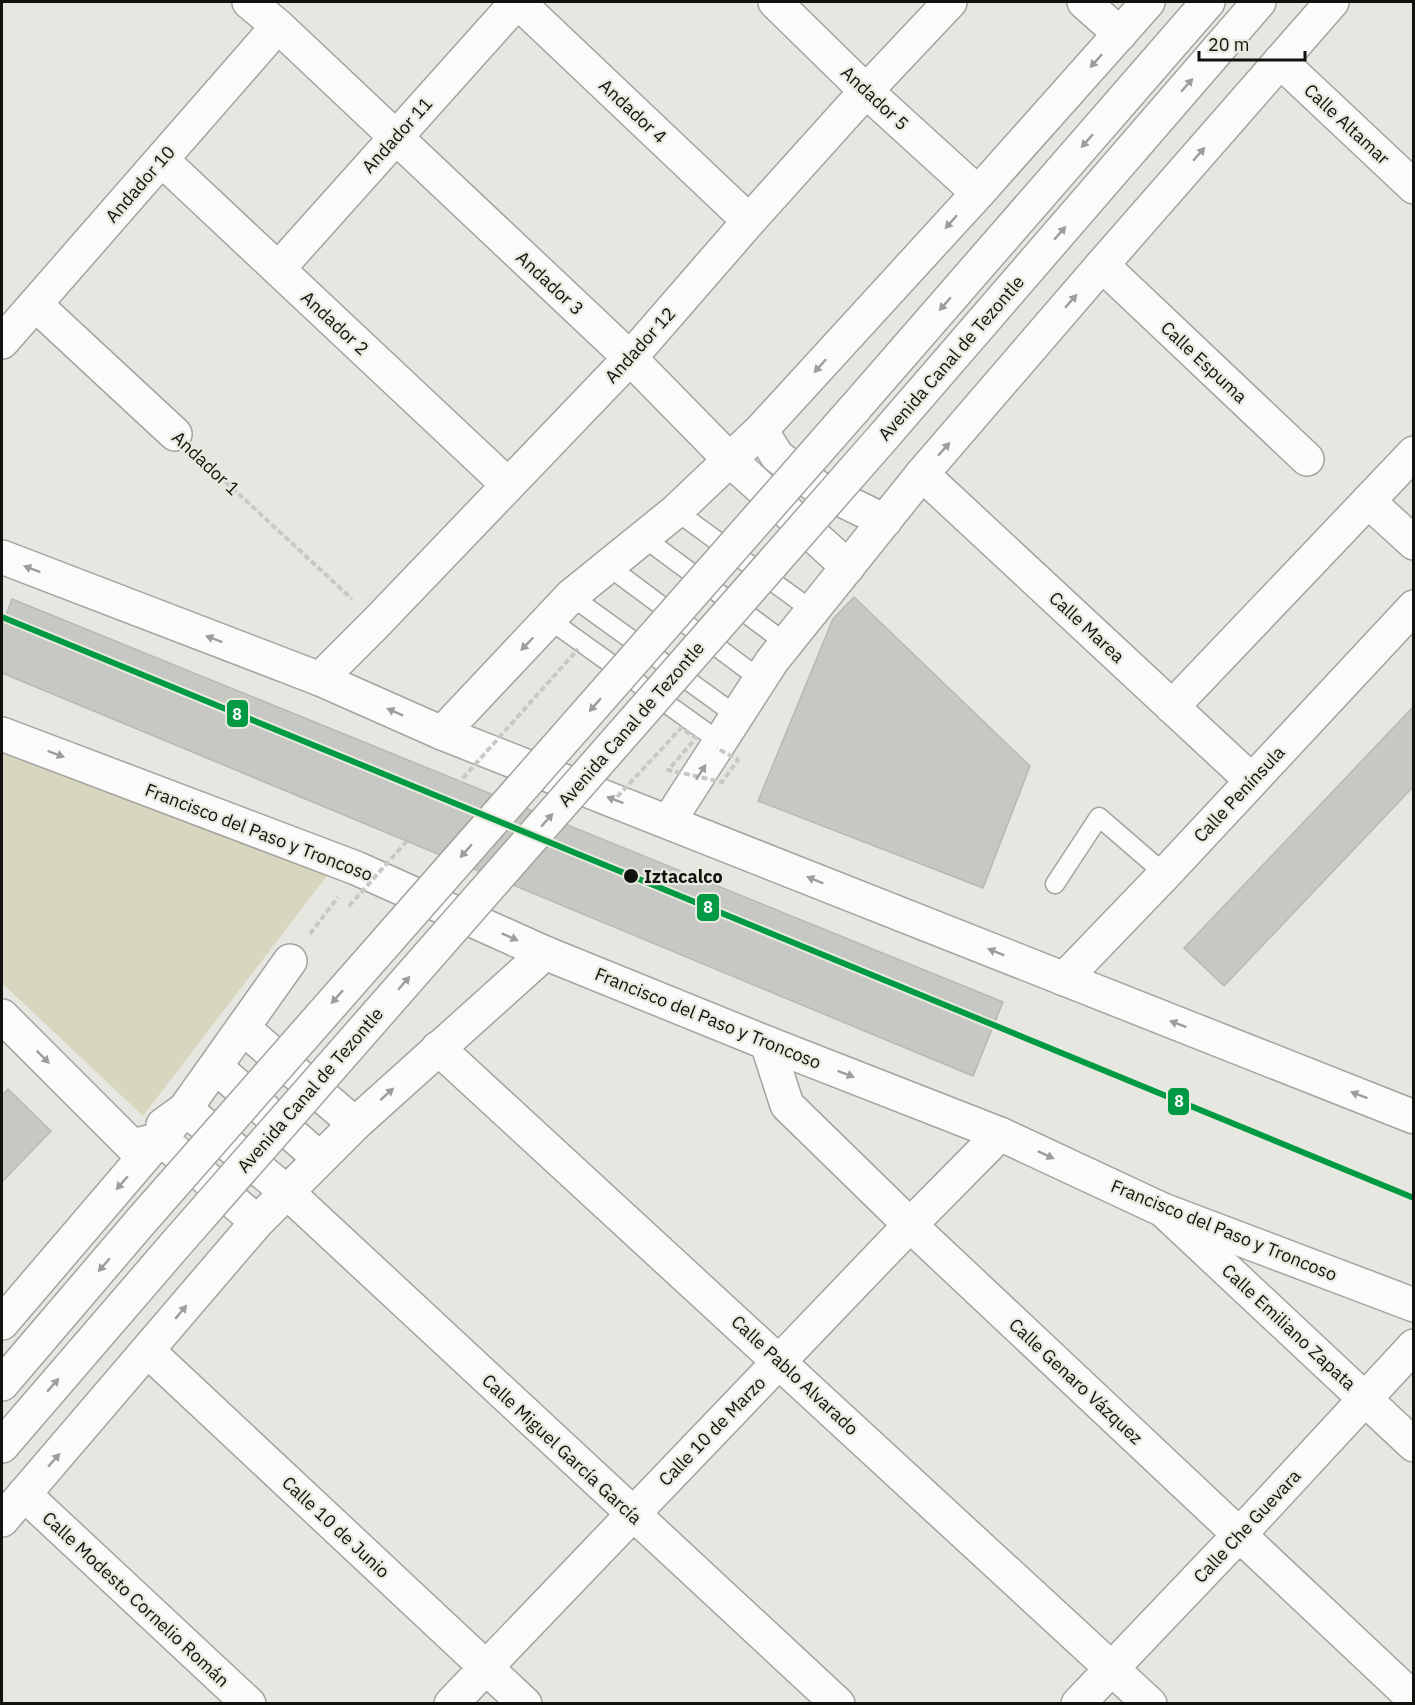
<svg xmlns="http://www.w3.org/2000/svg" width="1415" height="1705" font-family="'IBM Plex Sans',sans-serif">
  <rect width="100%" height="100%" fill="#e7e7e2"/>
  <path fill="#d8d6be" d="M2,750L333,868L143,1116L2,983Z"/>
  <path fill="#c7c7c3" stroke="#b8b8b4" stroke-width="1.5" d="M854,597L1030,766L983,888L758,801L833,619Z
    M12,599L1003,1002L973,1076L2,673V626Z
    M1414,706V786L1224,986L1184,948Z
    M8,1089L51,1131L2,1182V1095Z"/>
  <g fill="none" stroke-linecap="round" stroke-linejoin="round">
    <defs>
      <path id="lane" d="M676,511L813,611
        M643,537L787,644
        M608,566L760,679
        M571,596L737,716
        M550,620L720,742
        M1055,884L1099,817L1165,874"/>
      <path id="street" d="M249,2L278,26L630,358L730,460L848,567
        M518,2L749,221
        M775,2L866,91L978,193
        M1084,2L1120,34
        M1280,61L1414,187
        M162,160L508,485
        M1102,265L1307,459
        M278,269L517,2
        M35,304L175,434
        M2,342L278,26
        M922,474L1251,780
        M1368,501L1414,543
        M320,679L377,622L630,358L749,221L866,91L950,2
        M1172,707L1414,453
        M1064,979L1165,874L1414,607
        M2,1016L132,1146
        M243,1028L355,1124
        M767,1043L787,1105L910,1225L1414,1699
        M438,1048L1150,1704
        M216,1067L320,1159
        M163,1125L185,1109L287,1192L838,1704
        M132,1146L161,1139L257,1222
        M1163,1210L1414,1445
        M148,1351L525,1704
        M24,1494L249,1704
        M451,1704L910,1225L1000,1134
        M1078,1704L1240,1534L1414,1346"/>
      <path id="secondary" d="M855,408L1208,2
        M761,430L777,456L821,490L885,521
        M884,436L1259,2
        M442,733L571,596L676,511L761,430L978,193L1148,2
        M669,821L772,661L922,474L1102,265L1332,2
        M2,1323L185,1109L290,961
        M2,1384L142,1220
        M2,1446L175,1245
        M2,1520L257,1222L355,1124L545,953"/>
      <path id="primary" d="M2,557L320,679L442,733L1414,1117
        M2,734L356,868L545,953L767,1043L1000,1134L1163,1210L1414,1305"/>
    </defs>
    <use href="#lane" stroke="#a3a39f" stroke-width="21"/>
    <use href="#street" stroke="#a3a39f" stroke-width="36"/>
    <use href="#secondary" stroke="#a3a39f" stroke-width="36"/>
    <use href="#primary" stroke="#a3a39f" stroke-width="36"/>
    <path stroke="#c8c8c7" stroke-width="4" stroke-dasharray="6 3" stroke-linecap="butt" d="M199,457L352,599
      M310,934L338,897"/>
    <use href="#lane" stroke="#fbfbfb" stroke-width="18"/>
    <use href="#street" stroke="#fbfbfb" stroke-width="33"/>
    <use href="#secondary" stroke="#fbfbfb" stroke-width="33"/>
    <use href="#primary" stroke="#fbfbfb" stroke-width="33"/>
    <defs>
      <path id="secondary-bridge" d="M142,1220L855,408
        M175,1245L884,436"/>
    </defs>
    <use href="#secondary-bridge" stroke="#a3a39f" stroke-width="36" stroke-linecap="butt"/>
    <path stroke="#c8c8c7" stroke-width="4" stroke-dasharray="6 3" stroke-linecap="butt" d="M617,797L681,728L696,738L668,770L722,782L738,760L717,748
      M349,906L578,649"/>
    <use href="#secondary-bridge" stroke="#fbfbfb" stroke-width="33"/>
    <defs>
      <path id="metro-1" d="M2,617L1414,1198"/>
    </defs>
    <use href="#metro-1" stroke="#eae9df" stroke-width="10"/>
    <use href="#metro-1" stroke="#009a44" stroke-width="6"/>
  </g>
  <defs><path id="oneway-solid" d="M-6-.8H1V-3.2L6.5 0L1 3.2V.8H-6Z" transform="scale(1.5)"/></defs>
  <g fill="#9d9d9c">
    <use href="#oneway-solid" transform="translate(1096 61) rotate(132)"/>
    <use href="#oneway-solid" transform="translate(1187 85) rotate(-49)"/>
    <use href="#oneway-solid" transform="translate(1087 141) rotate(131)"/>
    <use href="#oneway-solid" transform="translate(1199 154) rotate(-49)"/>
    <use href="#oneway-solid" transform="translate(951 222) rotate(132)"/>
    <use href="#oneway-solid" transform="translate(1060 233) rotate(-49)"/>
    <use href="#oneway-solid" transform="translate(1071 301) rotate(-49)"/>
    <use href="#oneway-solid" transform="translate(945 304) rotate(131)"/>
    <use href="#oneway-solid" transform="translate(820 366) rotate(132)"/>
    <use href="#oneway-solid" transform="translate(944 449) rotate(-49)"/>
    <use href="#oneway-solid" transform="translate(32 569) rotate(-159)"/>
    <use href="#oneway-solid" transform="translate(214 639) rotate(-159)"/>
    <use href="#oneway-solid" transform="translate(527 644) rotate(134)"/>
    <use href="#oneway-solid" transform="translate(595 705) rotate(131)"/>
    <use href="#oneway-solid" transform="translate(395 712) rotate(-156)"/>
    <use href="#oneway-solid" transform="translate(56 754) rotate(21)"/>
    <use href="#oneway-solid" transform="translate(701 772) rotate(-57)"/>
    <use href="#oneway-solid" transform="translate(615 800) rotate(-159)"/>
    <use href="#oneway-solid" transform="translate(547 820) rotate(-49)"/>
    <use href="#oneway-solid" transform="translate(466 851) rotate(131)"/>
    <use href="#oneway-solid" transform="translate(815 880) rotate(-158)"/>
    <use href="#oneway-solid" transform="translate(510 937) rotate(24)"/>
    <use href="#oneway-solid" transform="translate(996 952) rotate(-158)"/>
    <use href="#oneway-solid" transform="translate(404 983) rotate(-49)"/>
    <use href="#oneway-solid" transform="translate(337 997) rotate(131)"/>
    <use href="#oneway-solid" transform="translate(1178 1024) rotate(-159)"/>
    <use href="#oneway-solid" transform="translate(43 1057) rotate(45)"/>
    <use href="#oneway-solid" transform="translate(846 1074) rotate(21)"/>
    <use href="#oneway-solid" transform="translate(387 1094) rotate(-42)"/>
    <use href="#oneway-solid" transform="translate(1359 1095) rotate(-159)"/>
    <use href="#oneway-solid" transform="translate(1046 1155) rotate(25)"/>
    <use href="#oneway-solid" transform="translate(122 1183) rotate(131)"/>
    <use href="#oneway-solid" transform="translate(104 1265) rotate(131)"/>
    <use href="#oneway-solid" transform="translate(181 1312) rotate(-50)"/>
    <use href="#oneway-solid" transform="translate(53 1385) rotate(-49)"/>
    <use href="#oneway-solid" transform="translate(54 1460) rotate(-49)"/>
  </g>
  <circle fill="#11110e" stroke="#eae9df" stroke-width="2" cx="631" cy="876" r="8"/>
  <g text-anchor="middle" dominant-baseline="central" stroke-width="4.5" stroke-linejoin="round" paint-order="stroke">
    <g font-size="18" fill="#11110e" stroke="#eae9df">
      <text transform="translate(875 98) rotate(43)">Andador 5</text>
      <text transform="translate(633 111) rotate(43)">Andador 4</text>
      <text transform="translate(1347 124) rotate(43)">Calle Altamar</text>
      <text transform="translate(397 135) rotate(-48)">Andador 11</text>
      <text transform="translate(140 184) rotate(-49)">Andador 10</text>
      <text transform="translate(550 283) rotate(43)">Andador 3</text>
      <text transform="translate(335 323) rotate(43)">Andador 2</text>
      <text transform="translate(640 345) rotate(-48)">Andador 12</text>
      <text transform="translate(951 358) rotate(-49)">Avenida Canal de Tezontle</text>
      <text transform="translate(1204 362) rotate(43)">Calle Espuma</text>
      <text transform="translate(206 463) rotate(43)">Andador 1</text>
      <text transform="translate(1087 627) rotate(43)">Calle Marea</text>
      <text transform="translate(631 724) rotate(-49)">Avenida Canal de Tezontle</text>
      <text transform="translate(1239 794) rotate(-47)">Calle Península</text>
      <text transform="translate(259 832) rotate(21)">Francisco del Paso y Troncoso</text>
      <text transform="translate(708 1018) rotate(22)">Francisco del Paso y Troncoso</text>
      <text transform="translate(310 1090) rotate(-49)">Avenida Canal de Tezontle</text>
      <text transform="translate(1224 1230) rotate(22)">Francisco del Paso y Troncoso</text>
      <text transform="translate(1289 1327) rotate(43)">Calle Emiliano Zapata</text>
      <text transform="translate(795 1375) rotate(43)">Calle Pablo Alvarado</text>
      <text transform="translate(1076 1381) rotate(43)">Calle Genaro Vázquez</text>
      <text transform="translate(712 1431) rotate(-46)">Calle 10 de Marzo</text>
      <text transform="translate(562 1449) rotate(43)">Calle Miguel García García</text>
      <text transform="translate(1247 1526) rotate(-47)">Calle Che Guevara</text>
      <text transform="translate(336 1527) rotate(43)">Calle 10 de Junio</text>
      <text transform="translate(136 1599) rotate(43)">Calle Modesto Cornelio Román</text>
    </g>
    <g font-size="18" font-weight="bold" fill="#11110e" stroke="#eae9df" text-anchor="start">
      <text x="644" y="876">Iztacalco</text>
    </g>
  </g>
  <g stroke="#eae9df" stroke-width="2">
    <rect x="226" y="699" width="23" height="29" rx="6" fill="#009a44"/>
    <rect x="696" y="893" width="24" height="29" rx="6" fill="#009a44"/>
    <rect x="1167" y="1087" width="23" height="29" rx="6" fill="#009a44"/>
  </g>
  <g font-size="16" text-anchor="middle" font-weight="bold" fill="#fff">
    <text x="237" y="720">8</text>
    <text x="708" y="913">8</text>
    <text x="1179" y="1107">8</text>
  </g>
  <rect width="1415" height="1705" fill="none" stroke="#11110e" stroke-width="6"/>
  <path d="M1199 51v9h106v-9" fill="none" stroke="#11110e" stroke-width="3"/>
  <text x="1208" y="51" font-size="18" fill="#11110e" stroke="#eae9df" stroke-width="4.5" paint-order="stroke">20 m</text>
</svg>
